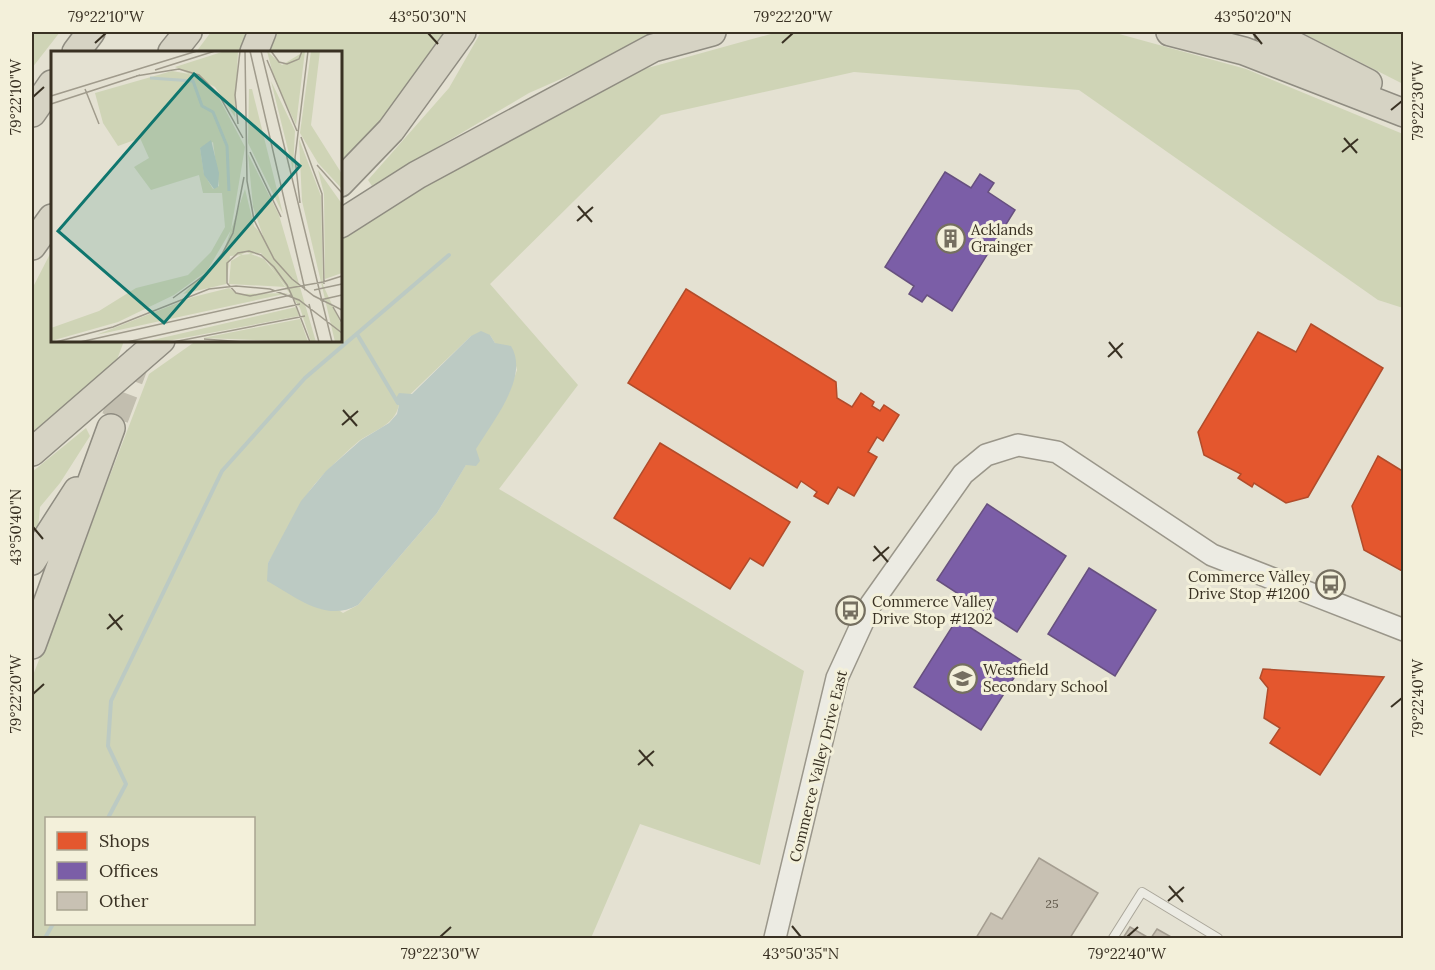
<svg xmlns="http://www.w3.org/2000/svg" width="1435" height="970" font-family="Lora,serif">
  <rect width="100%" height="100%" fill="#e4e1d2"/>
  <path fill="#cfd4b6" fill-rule="evenodd" d="M32,32H60L32,68Z
    M211,32H252L243,52H196Z
    M278,32H445L382,118L341,164L340,52H269Z
    M481,32H687L611,57L529,93L372,186L368,180L449,88Z
    M778,32H1112L1246,69L1403,134V308L1378,300L1079,90L854,72L661,115L490,284L578,385L499,489L804,671L760,865L640,824L591,938H32V678L149,374L196,341L340,340L341,237L524,124L644,69ZM490,335L495,343L514,357L517,370L509,393L437,513L358,605L343,613L268,563C289,530 299,497 328,470C338,460 348,450 359,441C374,430 394,426 399,405L471,336ZM46,818H254V924H46Z
    M1301,32H1403V84Z
    M52,250V340L124,341L112,373L32,439V289Z
    M86,428L90,436L60,483L40,507L37,539L32,546V472Z"/>
  <path fill="#bccac3" d="M481,331L490,335L495,343L511,346C530,377 492,422 476,449L480,461L476,466L466,465L437,513L358,605C325,623 296,597 267,581L268,563L301,501L326,471L361,440L389,423L397,414L399,405L395,400L399,393L412,394L471,336Z"/>
  <path fill="#e4572e" stroke="#b14c2b" stroke-width="1.5" d="M686,289L836,382L837,398L852,407L861,393L874,402L872,406L880,411L884,405L899,415L883,441L877,437L868,452L877,457L854,496L838,487L828,504L814,496L817,492L801,481L797,488L628,383Z
    M1311,324L1383,368L1308,497L1286,503L1254,483L1252,487L1238,478L1241,474L1204,455L1198,432L1258,332L1296,352Z
    M660,443L790,522L763,566L750,558L730,589L614,518Z
    M1378,456L1404,472V572L1364,550L1352,506Z
    M1263,669L1384,677L1320,775L1270,743L1280,728L1264,718L1268,688L1260,678Z"/>
  <path fill="#7b5ea7" stroke="#67507f" stroke-width="1.5" d="M945,172L971,188L980,174L994,183L988,192L1015,210L952,311L927,295L922,302L909,294L914,286L885,267Z
    M987,504L1066,556L1017,632L937,580Z
    M1089,568L1156,610L1115,676L1048,634Z
    M957,619L1024,662L981,730L914,687Z"/>
  <g fill="none" stroke-linecap="round" stroke-linejoin="round">
    <path stroke="#bccac3" stroke-width="4" d="M357,334L398,403
      M108,818L126,784L108,746L111,701L222,471L305,378L449,255
      M45,938L53,924"/>
  </g>
  <path fill="#c8c1b3" stroke="#a59e91" stroke-width="1.5" d="M1039,858L1098,893L1070,938H976L991,913L1002,919Z
    M1130,927L1149,938H1123Z
    M1157,929L1173,938H1151Z"/>
  <g fill="none" stroke-linecap="round" stroke-linejoin="round">
    <path stroke="#c2beaf" stroke-width="27" stroke-dasharray="27 14" stroke-linecap="butt" d="M115,418L139,354"/>
    <defs>
      <path id="lane" d="M1113,938L1142,892L1218,938"/>
      <path id="secondary" d="M775,938L837,678L871,604L963,474L986,455L1018,445L1057,452L1212,555L1404,630"/>
      <path id="highway" d="M1170,32L1244,51L1404,113
        M1268,32L1368,83
        M76,52L91,32
        M172,52L188,32
        M254,52L262,32
        M32,113L52,84
        M340,183L391,130L462,32
        M340,224L417,175L653,48L712,32
        M32,246L52,218
        M32,452L161,340
        M32,561L77,491
        M32,645L111,428"/>
    </defs>
    <use href="#lane" stroke="#aaa69a" stroke-width="10"/>
    <use href="#secondary" stroke="#9a968a" stroke-width="24"/>
    <use href="#highway" stroke="#8f8c81" stroke-width="30"/>
    <use href="#lane" stroke="#ecebe3" stroke-width="8"/>
    <use href="#secondary" stroke="#ecebe3" stroke-width="21"/>
    <use href="#highway" stroke="#d6d3c4" stroke-width="27"/>
  </g>
  <path fill="none" stroke="#393123" stroke-width="2" d="M428,33L438,44M1253,33L1262,44M95,43L106,33M782,43L793,33M33,97L44,87M1391,110L1402,101M1344,138L1357,153M1342,152L1358,139M578,206L592,222M577,221L593,207M1109,342L1122,358M1108,357L1123,343M343,410L357,426M342,425L358,411M33,527L43,539M874,546L888,562M873,561L889,547M109,614L122,630M107,629L123,615M33,694L44,684M1391,707L1402,698M639,750L653,766M638,765L654,751M1169,886L1183,902M1168,901L1184,887M792,926L801,937M440,937L451,927M1127,937L1138,927"/>
  <defs>
    <symbol id="building-ring" viewBox="-11 -11 22 22"><circle r="9.5" fill="#f3f0da" stroke="#756f60" stroke-width="1.5"/><path d="M-4-6H4V6H1V3H-1V6H-4ZM-2.5-4.3h1.7v1.8h-1.7ZM.8-4.3h1.7v1.8H.8ZM-2.5-1h1.7V.8h-1.7ZM.8-1h1.7V.8H.8Z" fill="#756f60"/></symbol>
    <symbol id="bus-ring" viewBox="-11 -11 22 22"><circle r="9.5" fill="#f3f0da" stroke="#756f60" stroke-width="1.5"/><path d="M-5-6H5V4H4V6H2V4H-2V6H-4V4H-5ZM-3.5-4V0h7V-4ZM-3.5 1.2v1.5H-2V1.2ZM2 1.2v1.5H3.5V1.2Z" fill="#756f60"/></symbol>
    <symbol id="school-ring" viewBox="-11 -11 22 22"><circle r="9.5" fill="#f3f0da" stroke="#756f60" stroke-width="1.5"/><path d="M0-5L7-2L0 1L-7-2ZM-4 1L0 2.5L4 1V4Q0 6-4 4Z" fill="#756f60"/></symbol>
  </defs>
  <g fill-rule="evenodd">
    <use href="#building-ring" x="934" y="222" width="33" height="33"/>
    <use href="#bus-ring" x="1314" y="568" width="33" height="33"/>
    <use href="#bus-ring" x="834" y="594" width="33" height="33"/>
    <use href="#school-ring" x="946" y="662" width="33" height="33"/>
  </g>
  <g text-anchor="middle" dominant-baseline="central" stroke-width="6" stroke-linejoin="round" paint-order="stroke">
    <g font-size="12" fill="#5d5547">
      <text x="1052" y="903">25</text>
    </g>
    <g font-size="15" fill="#393123" stroke="#f3f0da" text-anchor="start">
      <text x="971" y="229">Acklands<tspan x="971" dy="17">Grainger</tspan></text>
      <text x="1310" y="576" text-anchor="end">Commerce Valley<tspan x="1310" dy="17">Drive Stop #1200</tspan></text>
      <text x="872" y="601">Commerce Valley<tspan x="872" dy="17">Drive Stop #1202</tspan></text>
      <text x="983" y="669">Westfield<tspan x="983" dy="17">Secondary School</tspan></text>
    </g>
    <g font-size="15" fill="#393123" stroke="#f3f0da">
      <text transform="translate(818 766) rotate(-76)">Commerce Valley Drive East</text>
    </g>
  </g>
  <g transform="translate(51 51)">
    <rect width="291" height="291" fill="#e4e1d2"/>
    <path d="M174,0H187L184,66L164,36L124,16ZM216,0L231,14L254,0L245,74L223,27ZM260,0H269L260,74L291,123V138L267,112L249,82ZM121,20L144,24L167,45L194,96L180,179L156,220L123,244L67,271L0,290V277L48,260L85,237L137,224L160,201L174,176L171,142H152L148,124L100,139L83,116L98,107L89,87L67,95L52,72L44,42ZM162,91L168,135L162,138L153,123L149,97ZM220,30L244,80L242,119ZM198,38H201L232,163L197,92ZM248,88L270,145L272,234L291,275V291H284L251,150ZM197,103L228,164L265,291H260L249,257L210,202L179,205L175,233L132,243L171,205L194,138L203,175L212,185L202,156ZM267,119L291,153V222L274,228L273,143ZM195,201L213,208L235,236L178,233L180,210ZM178,237L186,243L238,242L45,284L142,246ZM245,256L248,265L111,291H93ZM249,268L257,291L152,287Z" fill="#cfd4b6" fill-rule="evenodd"/>
    <path d="M160,89L168,122L167,136L163,138L153,124L149,97Z" fill="#bccac3"/>
    <path fill="none" stroke="#bccac3" stroke-width="3" d="M99,27L142,30L151,55L162,61L176,95L178,140"/>
    <path fill="none" stroke="#a09b8c" stroke-width="1.5" d="M194,0L196,130L203,169L223,208L241,228L263,245L291,259M199,0L254,239M210,0L281,291M220,0L228,11L236,13L248,8L251,0M216,9L246,80M104,19L164,0M85,25L128,18L148,24L168,44L192,87M34,38L48,73M0,45L146,0M0,53L89,24M187,73L184,44L189,0M250,86L271,143L273,233M199,101L230,166M266,114L291,142M249,152L244,107L257,0M263,239L291,233M122,247L155,223L171,203L182,182L193,126M269,249L291,244M258,253L268,291M282,256L291,272M153,288L193,291M5,291L62,276L158,238L185,235L219,238L248,249L291,282M29,291L240,244M76,291L249,253M122,291L254,265M259,291L242,247L236,234L223,216L210,204L198,200L187,202L176,212V232L185,242L199,245L214,242L233,238L272,231L291,225"/>
    <path fill="#0f766e" fill-opacity="0.15" stroke="#0f766e" stroke-width="3" d="M143,23L249,115L113,272L7,180Z"/>
    <rect width="291" height="291" fill="none" stroke="#393123" stroke-width="3"/>
  </g>
  <rect width="1435" height="970" fill="none" stroke="#f3f0da" stroke-width="66"/>
  <rect x="45" y="817" width="210" height="108" fill="#f3f0da" stroke="#a9a491" stroke-width="1.5"/>
  <rect x="57" y="832" width="30" height="18" fill="#e4572e" stroke="#a9a491" stroke-width="1.5"/>
  <text x="99" y="847" font-size="18" fill="#393123">Shops</text>
  <rect x="57" y="862" width="30" height="18" fill="#7b5ea7" stroke="#a9a491" stroke-width="1.5"/>
  <text x="99" y="877" font-size="18" fill="#393123">Offices</text>
  <rect x="57" y="892" width="30" height="18" fill="#c8c1b3" stroke="#a9a491" stroke-width="1.5"/>
  <text x="99" y="907" font-size="18" fill="#393123">Other</text>
  <rect x="33" y="33" width="1369" height="904" fill="none" stroke="#393123" stroke-width="2"/>
  <g font-size="15" text-anchor="middle" fill="#393123">
    <text x="106" y="22">79°22'10"W</text>
    <text x="428" y="22">43°50'30"N</text>
    <text x="793" y="22">79°22'20"W</text>
    <text x="1253" y="22">43°50'20"N</text>
    <text transform="translate(16 97) rotate(-90)" y="5">79°22'10"W</text>
    <text transform="translate(1418 101) rotate(-90)" y="5">79°22'30"W</text>
    <text transform="translate(16 527) rotate(-90)" y="5">43°50'40"N</text>
    <text transform="translate(16 694) rotate(-90)" y="5">79°22'20"W</text>
    <text transform="translate(1418 698) rotate(-90)" y="5">79°22'40"W</text>
    <text x="440" y="959">79°22'30"W</text>
    <text x="801" y="959">43°50'35"N</text>
    <text x="1127" y="959">79°22'40"W</text>
  </g>
</svg>
